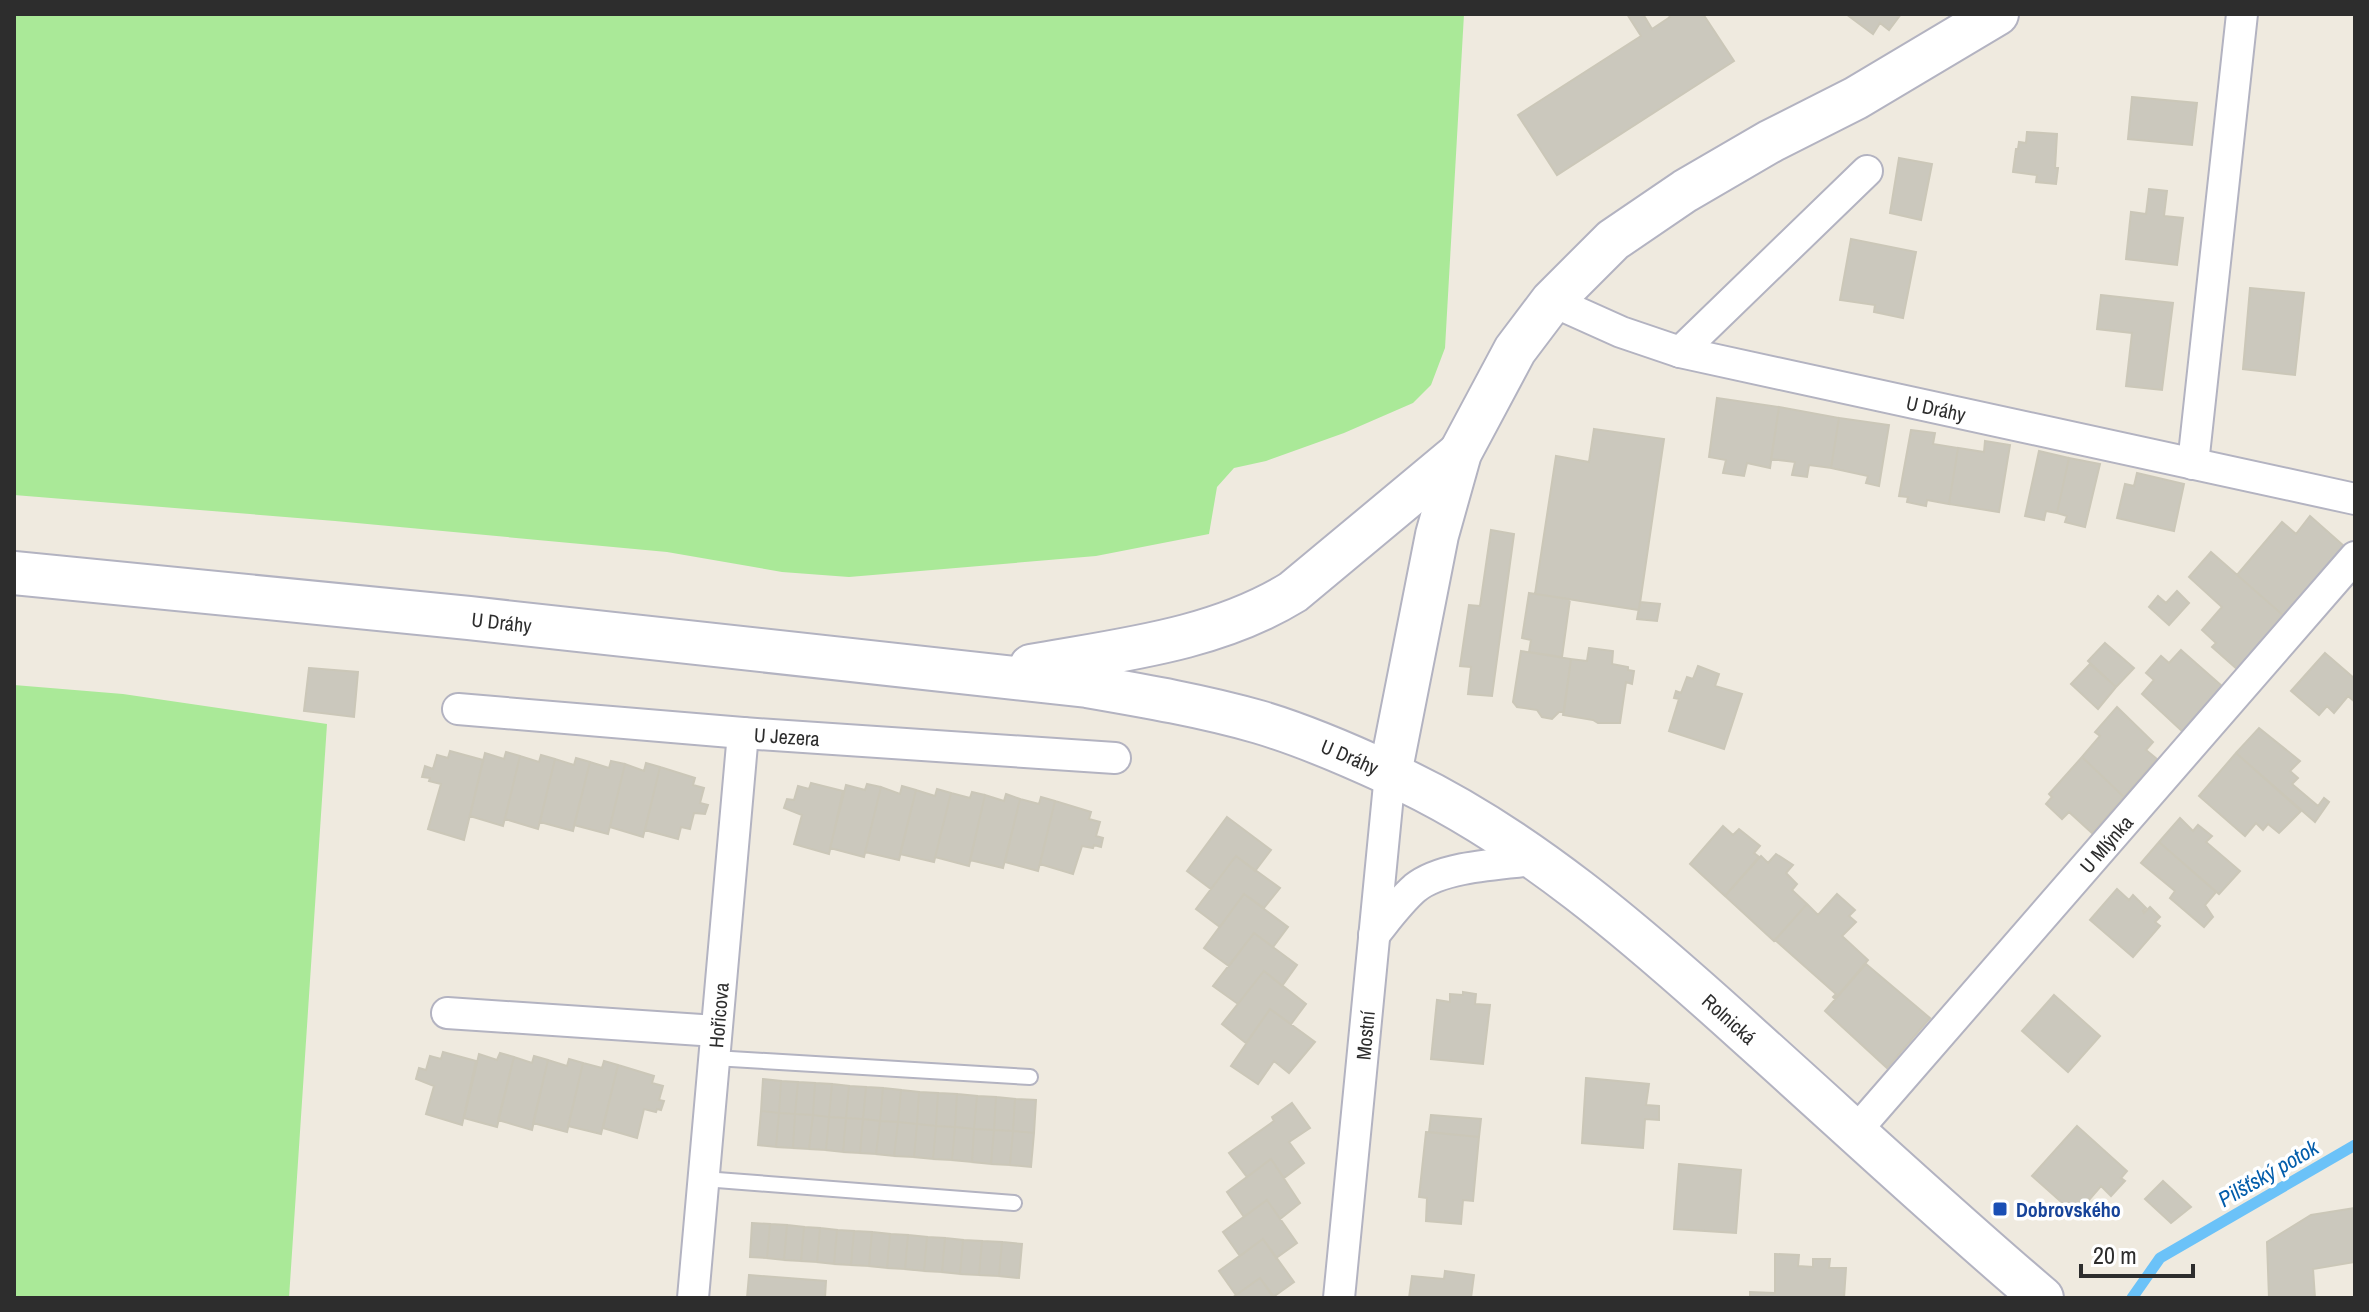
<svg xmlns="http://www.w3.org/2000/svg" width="2369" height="1312" font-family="'Archivo Narrow',sans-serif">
  <rect width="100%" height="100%" fill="#efeadf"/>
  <path fill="#aae998" d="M14,14H1464L1445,348L1431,385L1413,403L1344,433L1266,461L1234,468L1217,487L1209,534L1096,556L849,577L782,572L667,552L335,521L14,495Z
    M14,685L123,694L327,724L289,1298H14Z"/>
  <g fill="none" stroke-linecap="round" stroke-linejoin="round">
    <path stroke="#6bc2f8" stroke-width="11" d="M2132,1298L2160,1258L2355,1145"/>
  </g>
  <path fill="#cbc8bd" stroke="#cbc7b8" stroke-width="2" d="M1627,14H1643L1652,29L1670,17L1668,14H1703L1734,61L1557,175L1518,115L1641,36Z
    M1846,14H1901L1889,30L1880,23L1873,34Z
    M2132,97L2197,103L2192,145L2128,139Z
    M2027,132L2057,134L2055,168H2058L2056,184L2036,182L2037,175L2013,172L2016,149H2018L2019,142L2026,143Z
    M1899,158L1932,164L1921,220L1890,213Z
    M2149,189L2167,191L2164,216L2183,218L2177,265L2126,259L2131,212L2146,214Z
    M1851,239L1916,252L1903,318L1874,312L1875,305L1840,300Z
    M2250,288L2304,293L2295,375L2243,369Z
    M2101,295L2173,303L2162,390L2126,386L2132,333L2097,329Z
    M1717,398L1779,407L1770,468L1747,463L1744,476L1723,473L1726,460L1709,457Z
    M1779,407L1839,418L1831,468L1809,465L1807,477L1792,475L1795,462L1771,459Z
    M1839,418L1889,425L1879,486L1866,483L1868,476L1831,468Z
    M1594,429L1664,439L1639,610L1535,594L1556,456L1589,462Z
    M1911,430L1935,433L1933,444L1958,448L1949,504L1927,500L1926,506L1907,502L1908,497L1899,496Z
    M1985,441L2010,445L1999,512L1949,504L1958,448L1984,452Z
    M2039,451L2069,458L2057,513L2046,511L2044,520L2025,516Z
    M2069,458L2100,464L2085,527L2065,522L2067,516L2057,513Z
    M2137,473L2184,484L2174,531L2117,518L2125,484L2134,486Z
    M2310,516L2344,546L2284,616L2237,575L2282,522L2296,534Z
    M1491,530L1514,534L1492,696L1468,694L1471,667L1460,666L1469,605L1480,606Z
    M2211,552L2284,616L2237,669L2212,647L2216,643L2202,630L2222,607L2189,577Z
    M2177,591L2189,603L2169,625L2149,607L2158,596L2166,603Z
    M1529,593L1570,599L1562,657L1529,652L1531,640L1522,638Z
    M1640,602L1660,604L1657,621L1637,619Z
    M2105,643L2134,668L2116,687L2088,661Z
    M1589,648L1613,651L1612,664L1628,667V670L1634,671L1632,684L1626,682L1620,723H1598L1593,720L1563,715L1571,659L1587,661Z
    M2181,650L2222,686L2182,731L2142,694L2154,680L2146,673L2161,656L2169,663Z
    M1521,651L1571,659L1564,712H1559L1552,719L1542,717L1537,710L1517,707L1513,702Z
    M2325,653L2355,679V702L2348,696L2334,713L2327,706L2319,715L2291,691Z
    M2090,664L2116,687L2098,709L2071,684Z
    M1698,666L1719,674L1715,686L1742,694L1724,749L1669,731L1679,699L1674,698L1676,691L1681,693L1687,677L1693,679Z
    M309,668L358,672L354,717L304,711Z
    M2117,707L2153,742L2146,750L2157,759L2124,797L2082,757L2100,736L2095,732Z
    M2259,728L2300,761L2290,771L2298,778L2292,784L2318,806L2324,798L2329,802L2315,822L2236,753Z
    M450,751L483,760L464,840L428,829L441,784L429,781L430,778L422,777L425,766L433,769L437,755L448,758Z
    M506,752L520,756L503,826L470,816L485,753L504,759Z
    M2236,753L2301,811L2279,833L2268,824L2263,830L2256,823L2245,836L2199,796Z
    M541,755L555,759L538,829L505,819L520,756L539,762Z
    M2082,757L2124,797L2092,833L2069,812L2062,819L2046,804L2052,797L2049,794Z
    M576,758L590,762L573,831L540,822L555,759L574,765Z
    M611,761L625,764L608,834L574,825L590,762L609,768Z
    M646,763L660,767L643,837L610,827L625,764L644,771Z
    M660,767L695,778L693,785L704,788L700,803L708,805L705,814L694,813L690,829L681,827L678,839L645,830Z
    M811,783L843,791L829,854L794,844L802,815L784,808L787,799L794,800L798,786L809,789Z
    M867,784L881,787L864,857L830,848L846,785L865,790Z
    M902,786L916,790L899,860L865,852L881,787L900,794Z
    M937,789L951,793L934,862L900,854L916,790L935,796Z
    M972,792L985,795L969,866L935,857L951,793L970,798Z
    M1006,794L1020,799L1003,868L970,860L985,795L1004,801Z
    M1041,797L1055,801L1038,871L1005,862L1020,799L1039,804Z
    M1055,801L1091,812L1089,819L1100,822L1096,836L1103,838L1101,847L1094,845L1093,848L1082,846L1073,874L1040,864Z
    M1227,817L1271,850L1255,871L1236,856L1211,889L1187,871Z
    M2180,818L2193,831L2198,825L2212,836L2206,842L2240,871L2219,894L2159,842Z
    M1723,826L1733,835L1739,829L1760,846L1754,853L1759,857L1725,896L1690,864Z
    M2159,842L2216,892L2205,905L2213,917L2204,927L2170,898L2175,891L2141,863Z
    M1776,854L1793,865L1786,873L1797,884L1792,890L1807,904L1774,941L1725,896L1761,856L1768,863Z
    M1236,856L1280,888L1264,908L1244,894L1220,927L1196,909Z
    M2117,889L2129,900L2133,895L2146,908L2143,911L2144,913L2150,907L2160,917L2155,922L2160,926L2133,957L2090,920Z
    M1244,894L1288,927L1273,947L1254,933L1229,966L1204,948Z
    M1837,894L1855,910L1849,916L1856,922L1842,936L1868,960L1835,999L1833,997L1836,994L1775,940L1807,904L1818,915Z
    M1254,933L1297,965L1282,986L1264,971L1238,1004L1213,986Z
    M1866,964L1930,1018L1887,1068L1825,1011Z
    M1264,971L1306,1004L1291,1024L1270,1009L1246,1043L1222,1024Z
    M1463,992L1476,994L1475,1004L1490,1005L1483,1064L1431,1059L1437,1000L1450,1002V994L1463,995Z
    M2054,995L2100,1036L2068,1072L2022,1031Z
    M1270,1009L1315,1042L1289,1073L1274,1061L1258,1084L1231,1066Z
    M443,1052L476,1061L462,1125L426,1114L434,1086L416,1079L419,1068L426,1070L430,1056L441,1059Z
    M500,1053L514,1057L497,1127L464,1118L479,1054L497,1060Z
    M534,1056L548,1060L532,1130L498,1120L514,1057L532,1063Z
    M569,1059L583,1063L567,1132L533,1123L548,1060L567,1066Z
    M604,1061L618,1065L601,1134L568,1126L583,1063L602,1068Z
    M618,1065L654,1076L652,1083L663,1086L659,1100L664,1101L661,1110L657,1109L656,1112L644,1109L637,1138L603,1128Z
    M1586,1078L1649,1084L1646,1105L1659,1106V1120L1645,1119L1643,1148L1582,1143Z
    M763,1079L781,1081L779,1113L761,1111Z
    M781,1081L798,1082L795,1114L779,1113Z
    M798,1082L815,1083L813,1115L795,1114Z
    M815,1083L832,1084L829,1117L813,1115Z
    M832,1084L849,1086L846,1118L829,1117Z
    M849,1086L866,1087L863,1119L846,1118Z
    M866,1087L883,1088L880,1121L863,1119Z
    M883,1088L901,1090L898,1122L880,1121Z
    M901,1090L919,1092L917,1124L898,1122Z
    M919,1092L938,1093L936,1126L917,1124Z
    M938,1093L957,1094L955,1127L936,1126Z
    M957,1094L977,1096L974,1129L955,1127Z
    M977,1096L996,1097L994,1130L974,1129Z
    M996,1097L1015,1099L1013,1131L994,1130Z
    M1015,1099L1036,1100L1034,1133L1013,1131Z
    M1292,1103L1310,1128L1289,1142L1304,1163L1284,1178L1271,1159L1247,1177L1229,1153L1274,1121L1272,1117Z
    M761,1111L779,1113L776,1147L758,1145Z
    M779,1113L795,1114L793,1148L776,1147Z
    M795,1114L813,1115L809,1149L793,1148Z
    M813,1115L829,1117L826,1150L809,1149Z
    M1431,1115L1481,1119L1479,1137L1429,1132Z
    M829,1117L846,1118L843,1152L826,1150Z
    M846,1118L863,1119L860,1153L843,1152Z
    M863,1119L880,1121L876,1154L860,1153Z
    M880,1121L898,1122L894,1156L876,1154Z
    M898,1122L917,1124L914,1157L894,1156Z
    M917,1124L936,1126L933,1159L914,1157Z
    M936,1126L955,1127L952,1160L933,1159Z
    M2077,1126L2127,1171L2121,1178L2125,1181L2111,1196L2101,1186L2076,1215L2032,1176Z
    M955,1127L974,1129L972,1162L952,1160Z
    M974,1129L994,1130L991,1164L972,1162Z
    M994,1130L1013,1131L1010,1165L991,1164Z
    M1013,1131L1034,1133L1031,1167L1010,1165Z
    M1426,1132L1479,1137L1473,1201L1463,1200L1461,1224L1426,1221L1427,1198L1419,1197Z
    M1271,1159L1300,1203L1280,1219L1267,1200L1244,1217L1227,1192Z
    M1679,1164L1741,1170L1736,1233L1674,1229Z
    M2163,1181L2191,1207L2171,1223L2145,1199Z
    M1267,1200L1297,1243L1276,1258L1263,1239L1240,1256L1223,1232Z
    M2355,1208V1262L2313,1269L2315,1298H2269L2267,1242L2311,1215Z
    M752,1223L770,1224L767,1258L750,1257Z
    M770,1224L787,1225L784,1260L767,1258Z
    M787,1225L804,1227L801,1261L784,1260Z
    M804,1227L820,1228L817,1262L801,1261Z
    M820,1228L837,1230L834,1264L817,1262Z
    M837,1230L854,1231L851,1265L834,1264Z
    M854,1231L872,1232L869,1266L851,1265Z
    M872,1232L890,1234L887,1268L869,1266Z
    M890,1234L908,1235L905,1269L887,1268Z
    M908,1235L927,1237L924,1271L905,1269Z
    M927,1237L945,1238L942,1272L924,1271Z
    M945,1238L963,1240L960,1274L942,1272Z
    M1263,1239L1294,1282L1273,1297L1260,1278L1236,1295L1219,1271Z
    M963,1240L982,1241L979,1275L960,1274Z
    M982,1241L1002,1242L999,1276L979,1275Z
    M1002,1242L1022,1244L1019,1278L999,1276Z
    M1775,1254L1799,1255L1798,1266L1813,1267V1259H1830L1829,1268H1846L1844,1298H1750V1292L1775,1293Z
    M1445,1271L1474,1275L1471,1298H1409L1412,1276L1444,1279Z
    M749,1275L826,1281L825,1298H747Z
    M1260,1278L1275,1298H1232L1236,1295Z"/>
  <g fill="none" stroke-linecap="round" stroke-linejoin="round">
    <defs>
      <path id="lane" d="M714,1058L1030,1077
        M704,1179L1014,1203"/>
      <g id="street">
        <path id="s1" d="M1552,301L1621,332L1680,352L2355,499"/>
        <path d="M1680,352L1867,171"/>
        <path d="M2193,464L2242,14"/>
        <path id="s2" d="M458,709L743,733L1115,758"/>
        <path d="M1374,935C1387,919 1399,902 1415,888C1442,866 1501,864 1536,860"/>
        <path d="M447,1013L716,1031"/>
        <path id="s3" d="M1855,1132L2355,557"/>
        <path id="s4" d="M693,1298L743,733"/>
        <path id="s5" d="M1339,1298L1390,774"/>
      </g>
      <g id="secondary">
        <path id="s6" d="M14,573L469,618L1087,686C1145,696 1203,706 1259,722C1303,735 1347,754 1388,773C1522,833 1641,938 1749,1036C1846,1123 1942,1213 2042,1298"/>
        <path d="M1031,666C1120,650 1215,640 1293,592L1460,453"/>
        <path d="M1390,774L1437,535L1460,453L1515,350L1552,301L1613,240L1685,191L1771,141L1856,98L1997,14"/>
      </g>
    </defs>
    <use href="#lane" stroke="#b3b3c1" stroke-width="18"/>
    <use href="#street" stroke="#b3b3c1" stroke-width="34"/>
    <use href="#secondary" stroke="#b3b3c1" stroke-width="46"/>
    <use href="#lane" stroke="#fff" stroke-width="14"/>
    <use href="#street" stroke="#fff" stroke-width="30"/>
    <use href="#secondary" stroke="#fff" stroke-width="42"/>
  </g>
  <rect fill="#1a4fb4" stroke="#fff" stroke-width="3" x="1992" y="1201" width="16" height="16" rx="4"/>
  <g text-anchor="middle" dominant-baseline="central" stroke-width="7" stroke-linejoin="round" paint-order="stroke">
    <g font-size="20" fill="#2d2d2d" stroke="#fff">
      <text stroke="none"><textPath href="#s1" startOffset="400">U Dráhy</textPath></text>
      <text stroke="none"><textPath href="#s6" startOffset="490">U Dráhy</textPath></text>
      <text stroke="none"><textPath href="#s2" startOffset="330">U Jezera</textPath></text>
      <text stroke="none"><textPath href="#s6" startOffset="1352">U Dráhy</textPath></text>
      <text stroke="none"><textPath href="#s3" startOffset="382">U Mlýnka</textPath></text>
      <text stroke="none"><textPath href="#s4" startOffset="284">Hořicova</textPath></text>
      <text stroke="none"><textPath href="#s6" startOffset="1816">Rolnická</textPath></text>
      <text stroke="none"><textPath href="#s5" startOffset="264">Mostní</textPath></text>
    </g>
    <g font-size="20" font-weight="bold" fill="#164399" stroke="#fff" text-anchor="start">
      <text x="2016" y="1209">Dobrovského</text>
    </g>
    <g font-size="22" font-style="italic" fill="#035dab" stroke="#fff">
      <text transform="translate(2268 1173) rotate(-30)">Pilšťský potok</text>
    </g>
  </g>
  <rect width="2369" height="1312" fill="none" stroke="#2d2d2d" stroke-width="32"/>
  <path d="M2081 1264v12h112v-12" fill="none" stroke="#2d2d2d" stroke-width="4"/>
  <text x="2093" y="1264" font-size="24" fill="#2d2d2d" stroke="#ffffff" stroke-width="6" paint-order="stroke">20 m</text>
</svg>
